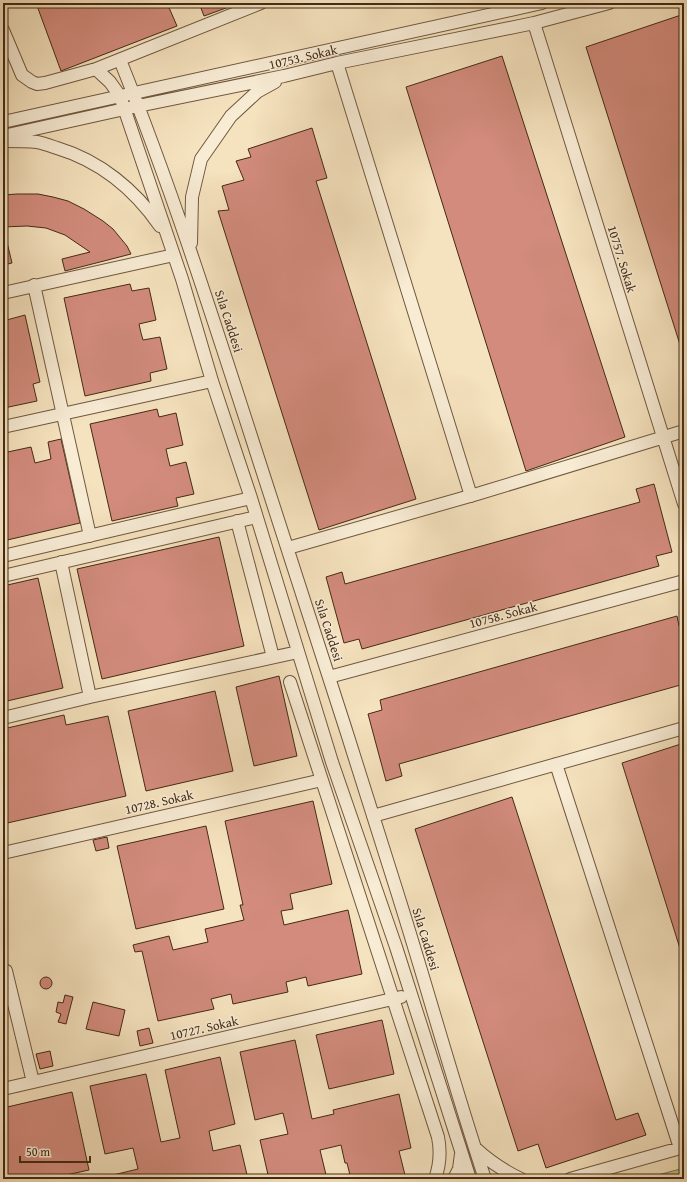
<svg xmlns="http://www.w3.org/2000/svg" width="687" height="1182" font-family="'Gentium Book Plus',serif">
  <rect width="100%" height="100%" fill="#f5e2be"/>
  <filter id="stains"><feTurbulence type="fractalNoise" baseFrequency=".005" numOctaves="4"/><feColorMatrix values="0 0 0 0 .2 0 0 0 0 .09 0 0 0 0 .02 0 0 0 .5 -.17"/></filter>
  <radialGradient id="worn" r=".72"><stop offset=".6" stop-color="#630" stop-opacity="0"/><stop offset="1" stop-color="#630" stop-opacity=".3"/></radialGradient>
  <path fill="#c2c28d" stroke="#827651" d="M684,1168V1179H643Z"/>
  <path fill="#d28b7c" stroke="#432a15" d="M36,3H167L177,26L61,71Z
    M199,3H236L237,4L204,16Z
    M684,14V351H682L586,47Z
    M502,56L625,437L526,471L406,87Z
    M312,128L327,178L316,181L416,499L319,530L218,211L229,210L222,186L244,180L236,161L251,157L248,149Z
    M17,194H38L53,197L68,201L84,209L103,221L113,229L127,246L131,254L65,271L62,259L90,252L65,235L46,228L27,226L3,227V195Z
    M6,238L12,263L3,265V239Z
    M130,284L132,291L149,288L156,320L139,324L141,333L143,340L160,337L167,369L150,373L151,381L85,396L64,298Z
    M25,315L40,382L33,384L37,401L4,408L3,402V321Z
    M157,409L159,417L176,413L183,445L166,449L168,458L170,466L186,462L194,494L176,498L178,506L112,521L90,424Z
    M61,439L80,523L3,541V453L31,447L35,463L51,459L48,442Z
    M654,484L672,552L656,556L659,566L362,649L359,639L344,643L326,577L342,572L345,584L640,502L636,489Z
    M219,537L244,646L102,679L77,569Z
    M38,578L63,688L3,702V586Z
    M677,616L679,626L684,625V684L399,764L402,776L386,781L368,714L382,710L380,700Z
    M279,676L297,756L254,766L236,687Z
    M215,691L233,771L146,791L128,711Z
    M64,715L66,725L108,716L126,796L3,824V729Z
    M684,743V955H682L622,763Z
    M512,797L616,1120L638,1113L646,1135L546,1168L538,1144L518,1151L415,829Z
    M313,801L332,884L290,894L293,909L281,911L284,925L348,910L362,974L308,986L306,977L286,982L288,992L233,1004L231,994L211,999L214,1009L158,1021L142,951L135,952L133,945L169,936L173,950L208,942L205,929L244,920L240,905H243L225,821Z
    M206,826L224,909L136,929L117,846Z
    M107,837L109,848L96,851L93,840Z
    M40 983a6 6 0 1 1 12 0a6 6 0 1 1-12 0Z
    M65,995L73,997L66,1024L58,1022L61,1014L56,1012L58,1002L63,1003Z
    M93,1002L125,1010L119,1036L86,1029Z
    M382,1020L394,1074L329,1089L316,1035Z
    M149,1028L153,1043L140,1046L137,1031Z
    M295,1040L312,1119L334,1114L333,1110L399,1094L411,1148L399,1151L406,1179H351L347,1163H345L341,1145L320,1150L327,1179H269L260,1140L288,1134L283,1113L255,1120L240,1052Z
    M50,1051L53,1066L40,1069L36,1054Z
    M220,1057L235,1124L209,1131L213,1151L240,1145L248,1179H109V1176L138,1169L133,1148L105,1154L90,1086L146,1074L161,1142L180,1138L165,1070Z
    M72,1092L89,1170L48,1179H3V1108Z"/>
  <g fill="none" stroke-linecap="round" stroke-linejoin="round">
    <defs>
      <path id="minor" d="M534,23L684,504
        M3,30L22,75L32,82L37,84L45,83L96,69L261,3
        M120,60C170,184 211,312 252,439C300,586 347,732 393,879C425,979 452,1080 485,1179
        M337,63L471,496
        M96,69L110,82L120,96L182,279L212,381L251,498L332,762L396,947L470,1179
        M3,122L542,3
        M3,136L138,106L284,76L337,63L534,23L609,3
        M3,141C14,141 26,141 37,142C43,143 51,146 57,148C100,161 135,190 160,226
        M191,243L192,197L201,159L231,116L257,92L275,82
        M34,285L90,536
        M3,293L174,255
        M3,427L212,381
        M237,521L273,657
        M288,548L477,494L684,431
        M3,556L251,498
        M61,562L90,697
        M3,576L256,517
        M329,677L684,581
        M290,682L438,1137C441,1152 440,1165 435,1179
        M3,718L90,697L298,652
        M556,764L680,1148
        M373,816L684,728
        M3,853L322,780
        M3,971H6L33,1082
        M3,1089L401,997
        M475,1148C489,1161 504,1171 521,1179
        M454,1179L459,1169L461,1154
        M570,1179L684,1147"/>
    </defs>
    <use href="#minor" stroke="#70583f" stroke-width="14"/>
    <use href="#minor" stroke="#f8ecd5" stroke-width="12"/>
  </g>
  <g text-anchor="middle" dominant-baseline="central" stroke-width="3" stroke-linejoin="round" paint-order="stroke">
    <g font-size="13" fill="#432a15" stroke="#f8ecd5">
      <text transform="translate(303 57) rotate(-13)">10753. Sokak</text>
      <text transform="translate(622 259) rotate(73)">10757. Sokak</text>
      <text transform="translate(229 321) rotate(72)">Sıla Caddesi</text>
      <text transform="translate(503 615) rotate(-15)">10758. Sokak</text>
      <text transform="translate(329 630) rotate(72)">Sıla Caddesi</text>
      <text transform="translate(159 802) rotate(-13)">10728. Sokak</text>
      <text transform="translate(426 939) rotate(73)">Sıla Caddesi</text>
      <text transform="translate(204 1028) rotate(-13)">10727. Sokak</text>
    </g>
  </g>
  <rect width="687" height="1182" fill="none" stroke="#f5e2be" stroke-width="16"/>
  <rect x="4" y="4" width="679" height="1174" fill="none" stroke="#432a15" stroke-width="2"/>
  <rect x="8" y="8" width="671" height="1166" fill="none" stroke="#432a15"/>
  <path d="M20 1156v6h70v-6" fill="none" stroke="#432a15" stroke-width="2"/>
  <text x="26" y="1156" font-size="12" fill="#432a15" stroke="#f8ecd5" stroke-width="3" paint-order="stroke">50 m</text>
  <rect width="100%" height="100%" filter="url(#stains)"/>
  <rect width="100%" height="100%" fill="url(#worn)"/>
</svg>
